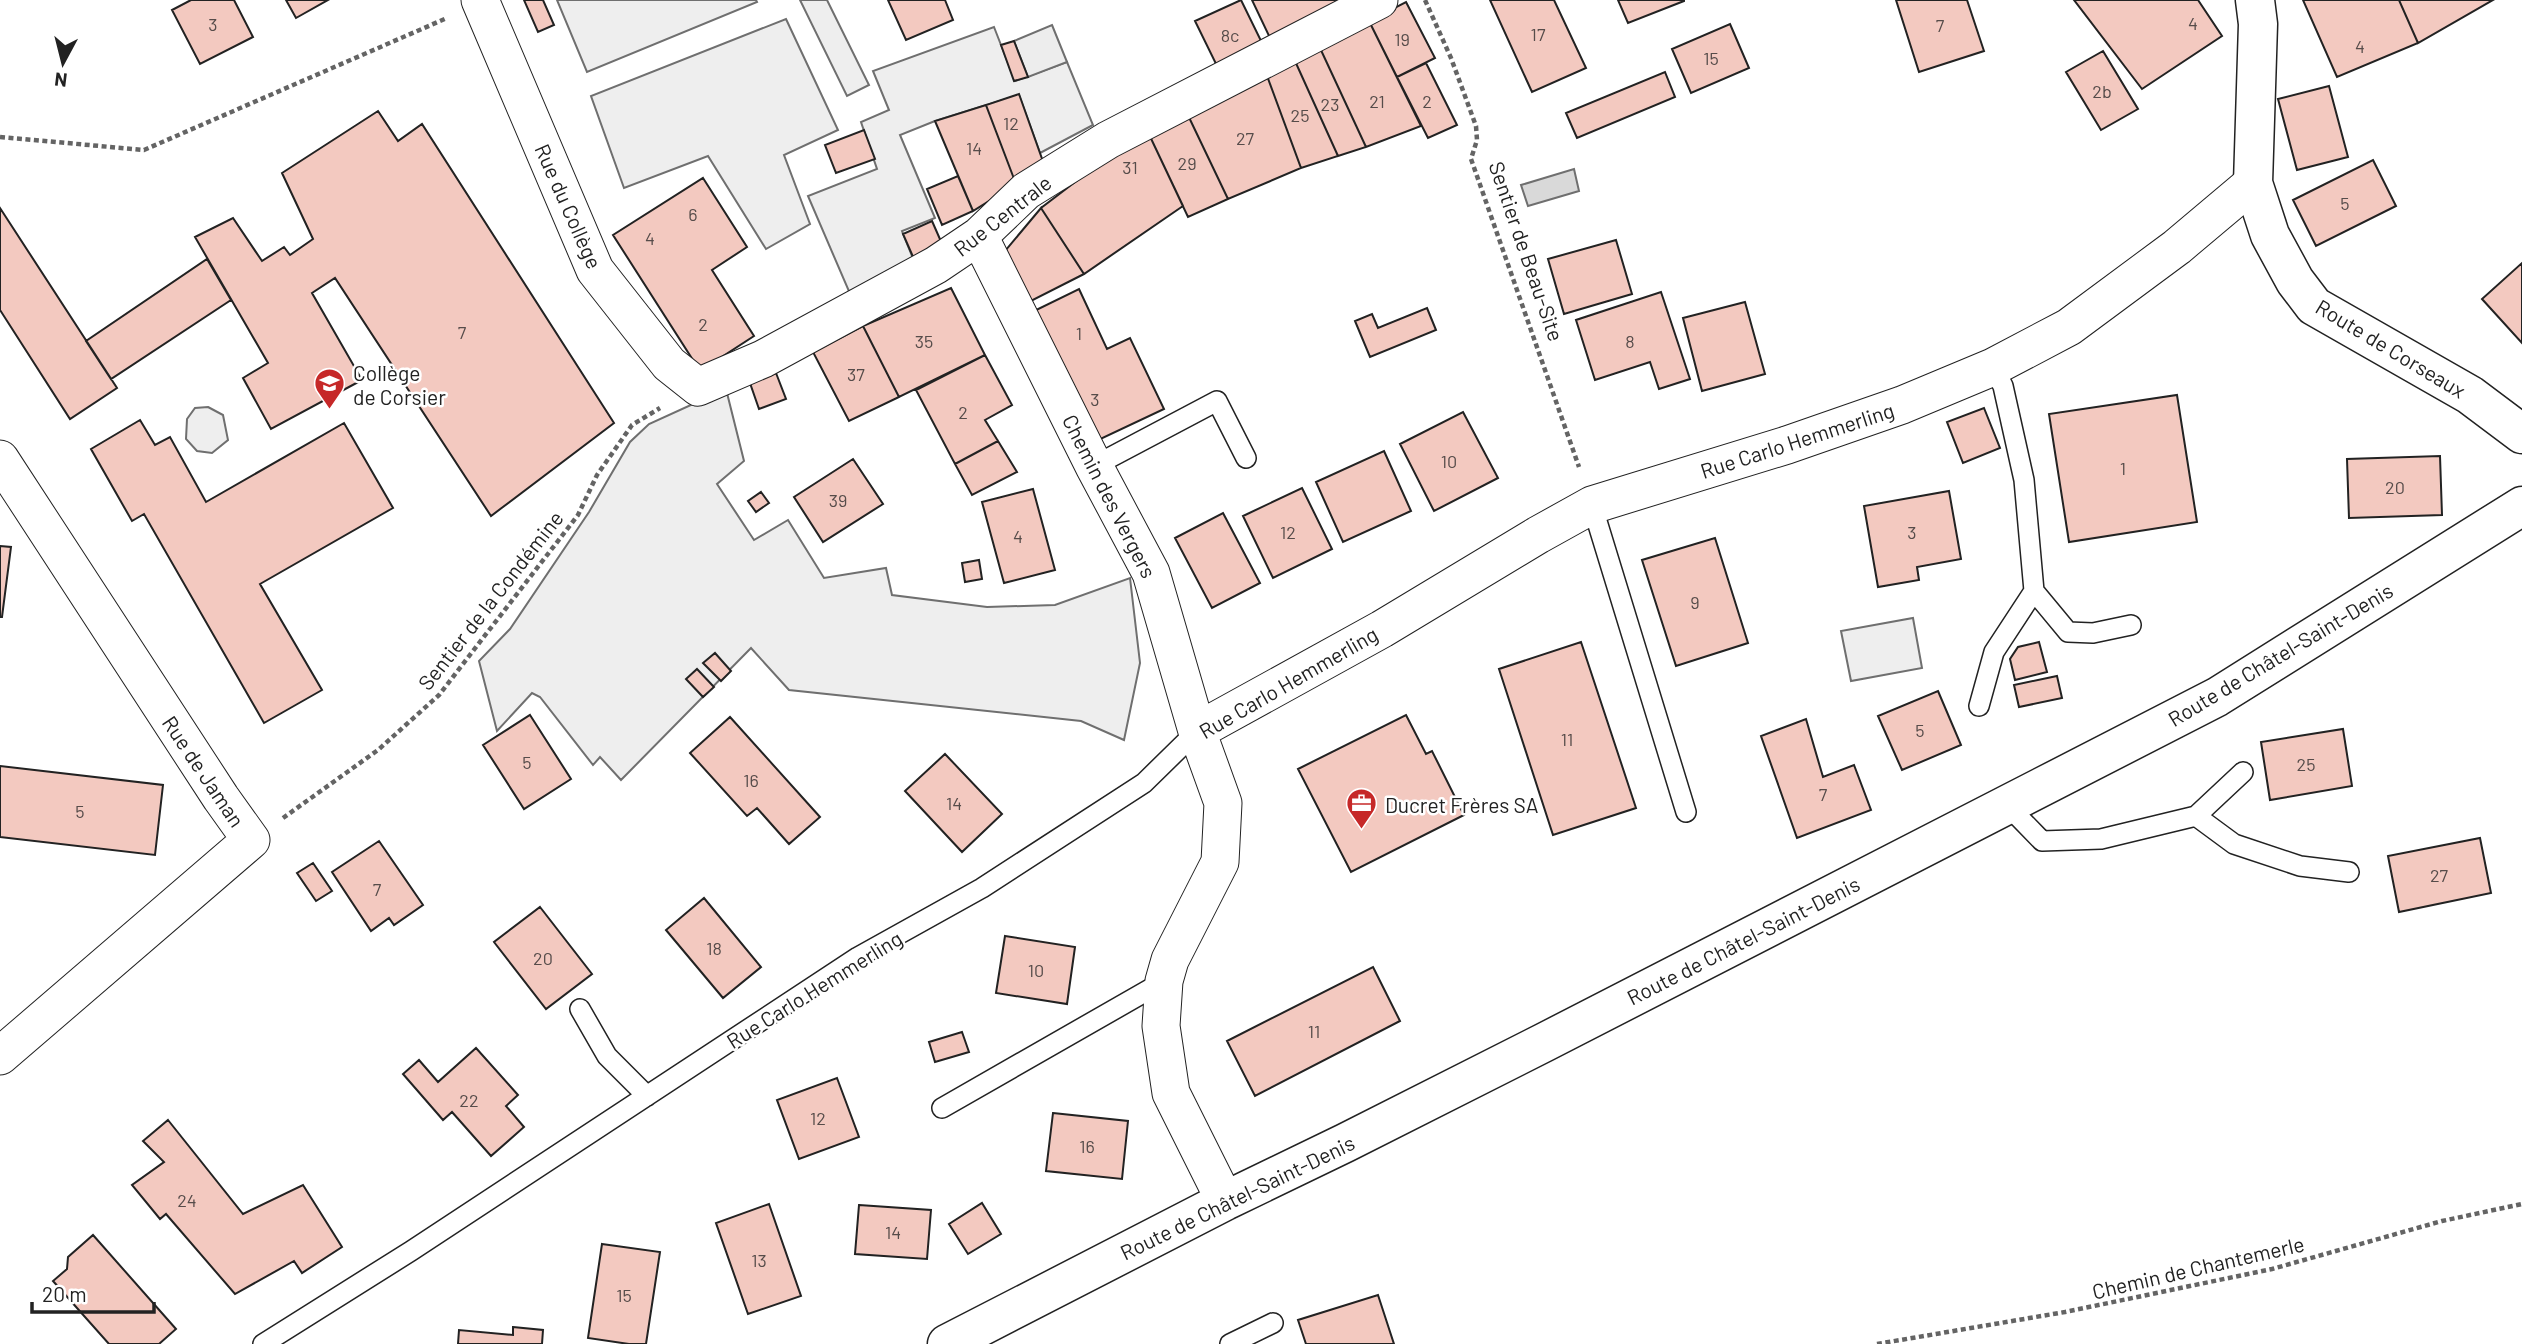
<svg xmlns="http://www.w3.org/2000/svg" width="2522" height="1344" font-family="Barlow,sans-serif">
  <rect width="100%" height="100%" fill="#fff"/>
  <path fill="#eee" stroke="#6f6f6f" stroke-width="2" d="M557,0H756L757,2L587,72Z
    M800,0H827L869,85L847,96Z
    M786,19L838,130L784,155L810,224L766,249L708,156L624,188L591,96Z
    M994,27L1015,81L1067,62L1093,125L1040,153L1019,95L935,121L900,135L935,218L902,231L916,266L851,296L808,196L877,169L861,122L889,110L873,71Z
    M726,389L744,461L717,484L754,540L788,520L824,578L886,568L892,595L987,607L1055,605L1130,578L1140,663L1124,740L1081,721L789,690L751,648L621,780L600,757L593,765L540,697L532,693L497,731L479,661L510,629L589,512L630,442L649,424Z
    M208,407L223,415L228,440L212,453L197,451L186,439L187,419L195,408Z
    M1913,618L1922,668L1851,681L1841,631Z"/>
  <path fill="#ededed" stroke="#6f6f6f" stroke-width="2" d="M1052,25L1067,62L1028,77L1014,41Z"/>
  <path fill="#d9d9d9" stroke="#6f6f6f" stroke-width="2" d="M1574,169L1579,191L1528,206L1521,185Z"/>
  <path fill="#f3c9c0" stroke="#222" stroke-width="2" d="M191,0H234L253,37L200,64L172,10Z
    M286,0H328L296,18Z
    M524,0H543L554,25L538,32Z
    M888,0H945L953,20L906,40Z
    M1241,0L1265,49L1219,70L1195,21Z
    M1252,0H1350L1270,38Z
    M1490,0H1554L1586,68L1532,92Z
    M1618,0H1684V1L1628,23Z
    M1896,0H1967L1984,51L1919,72Z
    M2074,0H2198L2222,36L2142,89Z
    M2303,0H2399L2418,43L2337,77Z
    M2399,0H2493L2418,43Z
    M1406,2L1435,58L1397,77L1369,21Z
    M1369,21L1421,126L1366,147L1320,48Z
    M1730,24L1749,68L1691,93L1672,49Z
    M1014,41L1028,77L1014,81L1001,45Z
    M1320,48L1366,147L1338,156L1295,61Z
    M2103,51L2138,109L2101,130L2066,72Z
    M1295,61L1338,156L1301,168L1266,73Z
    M1426,63L1457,125L1428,138L1397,77Z
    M1665,72L1675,97L1577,138L1566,113Z
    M1266,73L1301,168L1228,199L1185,109Z
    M2329,86L2348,157L2297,170L2278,99Z
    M1019,94L1046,170L1016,184L986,105Z
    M986,105L1016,184L973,211L935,121Z
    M1185,109L1228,199L1188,217L1146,128Z
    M378,111L398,141L422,124L614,423L491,516L335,278L312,293L362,380L271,429L243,378L268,363L195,237L233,218L262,261L284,247L290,255L313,239L282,173Z
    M1146,128L1183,206L1084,274L1041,208Z
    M864,130L875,159L836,173L825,145Z
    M2373,160L2396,206L2316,246L2293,200Z
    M958,176L973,211L942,225L927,189Z
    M703,178L747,247L712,270L754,336L700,371L613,235Z
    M0,208L117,388L70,419L0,310Z
    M1041,208L1084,274L1027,303L1000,257Z
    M932,221L943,246L914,259L903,234Z
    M1616,240L1632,294L1564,314L1548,259Z
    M207,259L231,300L111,379L86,341Z
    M2522,263V343L2482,299Z
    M951,288L985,355L899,397L863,326Z
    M1079,289L1107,349L1130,338L1164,409L1092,443L1030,313Z
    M1661,292L1690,379L1659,389L1650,362L1595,380L1576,320Z
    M1745,302L1765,374L1702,391L1683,318Z
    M1427,308L1436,330L1370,357L1355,321L1372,314L1378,328Z
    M863,326L899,397L849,421L813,352Z
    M985,355L1012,405L985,420L998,441L955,464L916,390Z
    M776,373L786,399L759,409L750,383Z
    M2177,395L2197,522L2069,542L2049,414Z
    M1984,408L2000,448L1963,463L1947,422Z
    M1463,412L1498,478L1434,511L1400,444Z
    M140,420L155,445L170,437L206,502L344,423L393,508L260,584L322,690L264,723L144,514L132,521L91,449Z
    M998,441L1017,472L972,495L955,464Z
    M1384,451L1411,511L1343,542L1316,482Z
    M2440,456L2442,515L2349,518L2347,459Z
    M853,459L883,504L823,542L794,497Z
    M1302,488L1332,549L1273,578L1243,516Z
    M1033,489L1055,570L1004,583L982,502Z
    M1949,491L1961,559L1917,567L1919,580L1878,587L1864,506Z
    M761,492L769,503L756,512L748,501Z
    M1223,513L1260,583L1212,608L1175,538Z
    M1715,538L1748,643L1676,666L1642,560Z
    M0,546L11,547L2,617H0Z
    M979,560L982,579L965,582L962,563Z
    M1581,642L1636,808L1553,835L1499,669Z
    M2039,642L2047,672L2015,680L2010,659L2018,647Z
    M715,653L731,671L721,681L703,663Z
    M697,669L714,687L703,697L686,679Z
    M2057,676L2062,698L2019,707L2014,685Z
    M1938,691L1961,745L1902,770L1878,716Z
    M530,715L571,779L524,809L483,745Z
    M1406,715L1426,754L1432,751L1464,815L1351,872L1298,769Z
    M730,717L820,817L789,844L757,808L747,816L690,753Z
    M1806,719L1823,777L1854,765L1871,810L1797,838L1761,736Z
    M2343,729L2352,786L2270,800L2261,742Z
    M945,754L1002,814L962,852L905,791Z
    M0,766L163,785L155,855L0,837Z
    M2480,838L2491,893L2399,912L2388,856Z
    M379,841L423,905L394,925L389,918L371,931L332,872Z
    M313,863L332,891L316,901L297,873Z
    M704,898L761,967L723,998L666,930Z
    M540,907L592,974L546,1009L494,942Z
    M1005,936L1075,947L1067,1004L996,993Z
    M1373,967L1400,1021L1255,1096L1227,1041Z
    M962,1032L969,1052L935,1062L929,1042Z
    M476,1048L518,1095L506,1106L524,1127L491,1156L452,1112L443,1120L403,1074L419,1060L438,1082Z
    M837,1078L859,1137L799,1159L777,1100Z
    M1053,1113L1128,1121L1122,1179L1046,1171Z
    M168,1120L243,1214L303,1185L342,1247L302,1273L294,1261L235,1294L166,1214L160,1219L132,1185L164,1162L143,1141Z
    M982,1203L1001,1234L968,1254L949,1224Z
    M769,1204L801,1296L748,1314L716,1223Z
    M859,1205L931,1210L927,1259L855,1254Z
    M93,1235L176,1329L159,1344H109L53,1281L67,1269L68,1257Z
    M602,1244L660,1252L646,1344H629L588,1338Z
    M1378,1295L1394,1344H1306L1298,1320Z
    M513,1327L543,1330L542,1344H458L459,1330L513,1335Z"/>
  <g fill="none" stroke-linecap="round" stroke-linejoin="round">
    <defs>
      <path id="service" d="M1094,466L1217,401L1246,458
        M1592,505L1686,812
        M2034,591L2068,632L2093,633L2131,625
        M1979,706L1994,652L2034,591L2024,480L2003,386L1993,367
        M2006,804L2042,841L2101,839L2196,816L2243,772
        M2196,816L2234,844L2300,866L2349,872
        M580,1009L607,1056L647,1096
        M942,1108L1164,981
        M263,1344L411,1251L858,957L982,888L1144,783L1197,731
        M1230,1344L1273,1323"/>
      <path id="minor" d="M480,0L595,270L669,364L698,387L763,359L936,265L979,236L1026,191L1108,140L1379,0
        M979,236L1094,466L1151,573L1197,731L1223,803L1220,862L1170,960L1164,981L1161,1026L1171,1093L1225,1201
        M0,459L221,798L251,840L0,1056
        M1197,731L1382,629L1538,535L1592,505L1787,445L1902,405L1993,367L2069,327L2177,247L2253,183"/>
      <path id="tertiary" d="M2255,0L2258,24L2253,183L2270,235L2295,281L2314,306L2470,395L2522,434"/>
      <path id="primary" d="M947,1344L1225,1201L1345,1143L1545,1042L2217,697L2522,506"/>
    </defs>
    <use href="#service" stroke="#222" stroke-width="22"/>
    <use href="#minor" stroke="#222" stroke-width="39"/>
    <use href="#tertiary" stroke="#222" stroke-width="41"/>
    <use href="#primary" stroke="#222" stroke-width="41"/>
    <path stroke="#646464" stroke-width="4.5" stroke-dasharray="5 3.5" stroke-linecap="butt" d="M1425,0L1451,58L1476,126L1477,140L1471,159L1579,467
      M0,137L144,150L447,18
      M283,818L378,750L439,695L578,515L597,475L632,425L660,408
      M1877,1344L2065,1312L2272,1269L2442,1221L2522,1204"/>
    <use href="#service" stroke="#fff" stroke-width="19"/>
    <use href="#minor" stroke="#fff" stroke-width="37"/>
    <use href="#tertiary" stroke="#fff" stroke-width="38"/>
    <use href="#primary" stroke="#fff" stroke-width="38"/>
  </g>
  <defs>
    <symbol id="school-pin" viewBox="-11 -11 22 30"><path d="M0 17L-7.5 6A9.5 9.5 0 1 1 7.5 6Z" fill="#c62828" stroke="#fff"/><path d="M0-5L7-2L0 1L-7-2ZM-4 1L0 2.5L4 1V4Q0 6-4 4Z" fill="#fff"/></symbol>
    <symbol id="office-pin" viewBox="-11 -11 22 30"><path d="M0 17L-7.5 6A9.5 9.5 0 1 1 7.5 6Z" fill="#c62828" stroke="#fff"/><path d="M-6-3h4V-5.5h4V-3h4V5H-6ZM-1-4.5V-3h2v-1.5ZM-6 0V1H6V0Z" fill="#fff"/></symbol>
  </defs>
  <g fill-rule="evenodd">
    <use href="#school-pin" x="312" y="366" width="35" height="47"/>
    <use href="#office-pin" x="1344" y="786" width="35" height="47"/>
  </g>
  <g text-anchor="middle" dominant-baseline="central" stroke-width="5" stroke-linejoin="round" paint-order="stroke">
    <g font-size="18" fill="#564c4a">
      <text x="2193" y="23">4</text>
      <text x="213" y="24">3</text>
      <text x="1940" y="25">7</text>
      <text x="1538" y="34">17</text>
      <text x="1230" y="35">8c</text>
      <text x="1402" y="39">19</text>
      <text x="2360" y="46">4</text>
      <text x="1711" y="58">15</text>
      <text x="2102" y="91">2b</text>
      <text x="1377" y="101">21</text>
      <text x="1427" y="101">2</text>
      <text x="1330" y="104">23</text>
      <text x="1300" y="115">25</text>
      <text x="1011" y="123">12</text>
      <text x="1245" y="138">27</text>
      <text x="974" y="148">14</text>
      <text x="1187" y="163">29</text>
      <text x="1130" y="167">31</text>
      <text x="2345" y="203">5</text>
      <text x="693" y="214">6</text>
      <text x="650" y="238">4</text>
      <text x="703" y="324">2</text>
      <text x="462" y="332">7</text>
      <text x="1079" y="333">1</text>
      <text x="924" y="341">35</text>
      <text x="1630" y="341">8</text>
      <text x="856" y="374">37</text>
      <text x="1095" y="399">3</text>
      <text x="963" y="412">2</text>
      <text x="1449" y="461">10</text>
      <text x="2123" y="468">1</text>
      <text x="2395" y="487">20</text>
      <text x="838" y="500">39</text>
      <text x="1288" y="532">12</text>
      <text x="1912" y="532">3</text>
      <text x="1018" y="536">4</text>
      <text x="1695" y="602">9</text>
      <text x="1920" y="730">5</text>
      <text x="1567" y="739">11</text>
      <text x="527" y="762">5</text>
      <text x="2306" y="764">25</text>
      <text x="751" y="780">16</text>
      <text x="1823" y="794">7</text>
      <text x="954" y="803">14</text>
      <text x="80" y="811">5</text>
      <text x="2439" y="875">27</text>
      <text x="377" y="889">7</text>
      <text x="714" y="948">18</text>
      <text x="543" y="958">20</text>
      <text x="1036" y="970">10</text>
      <text x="1314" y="1031">11</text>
      <text x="469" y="1100">22</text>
      <text x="818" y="1118">12</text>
      <text x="1087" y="1146">16</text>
      <text x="187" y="1200">24</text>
      <text x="893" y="1232">14</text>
      <text x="759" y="1260">13</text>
      <text x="624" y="1295">15</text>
    </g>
    <g font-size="21" fill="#222" stroke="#fff">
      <text transform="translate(569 206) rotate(66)">Rue du Collège</text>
      <text transform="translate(1002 215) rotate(-38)">Rue Centrale</text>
      <text transform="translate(1527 251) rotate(71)">Sentier de Beau-Site</text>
      <text transform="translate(2391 348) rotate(31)">Route de Corseaux</text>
      <text transform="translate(1797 440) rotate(-18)">Rue Carlo Hemmerling</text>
      <text transform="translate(1110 496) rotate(63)">Chemin des Vergers</text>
      <text transform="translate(490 600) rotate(-52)">Sentier de la Condémine</text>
      <text transform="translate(2280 654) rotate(-31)">Route de Châtel-Saint-Denis</text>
      <text transform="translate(1288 682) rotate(-30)">Rue Carlo Hemmerling</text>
      <text transform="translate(204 771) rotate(56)">Rue de Jaman</text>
      <text transform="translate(1743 940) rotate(-27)">Route de Châtel-Saint-Denis</text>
      <text transform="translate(814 989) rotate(-32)">Rue Carlo Hemmerling</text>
      <text transform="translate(1237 1197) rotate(-26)">Route de Châtel-Saint-Denis</text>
      <text transform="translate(2198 1267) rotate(-13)">Chemin de Chantemerle</text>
    </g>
    <g font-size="21" fill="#222" stroke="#fff" text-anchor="start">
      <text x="353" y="372">Collège<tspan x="353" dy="24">de Corsier</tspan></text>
      <text x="1385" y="804">Ducret Frères SA</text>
    </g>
  </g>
  <g transform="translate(63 63) rotate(187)" stroke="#ffffff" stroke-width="5" paint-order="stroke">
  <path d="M0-5L12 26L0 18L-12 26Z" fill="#222222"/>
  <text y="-10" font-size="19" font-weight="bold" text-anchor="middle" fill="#222222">N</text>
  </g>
  <path d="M32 1302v10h122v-10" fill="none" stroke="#222222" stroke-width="3.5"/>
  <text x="42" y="1302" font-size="21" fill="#222222" stroke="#ffffff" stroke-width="5" paint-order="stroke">20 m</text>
</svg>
